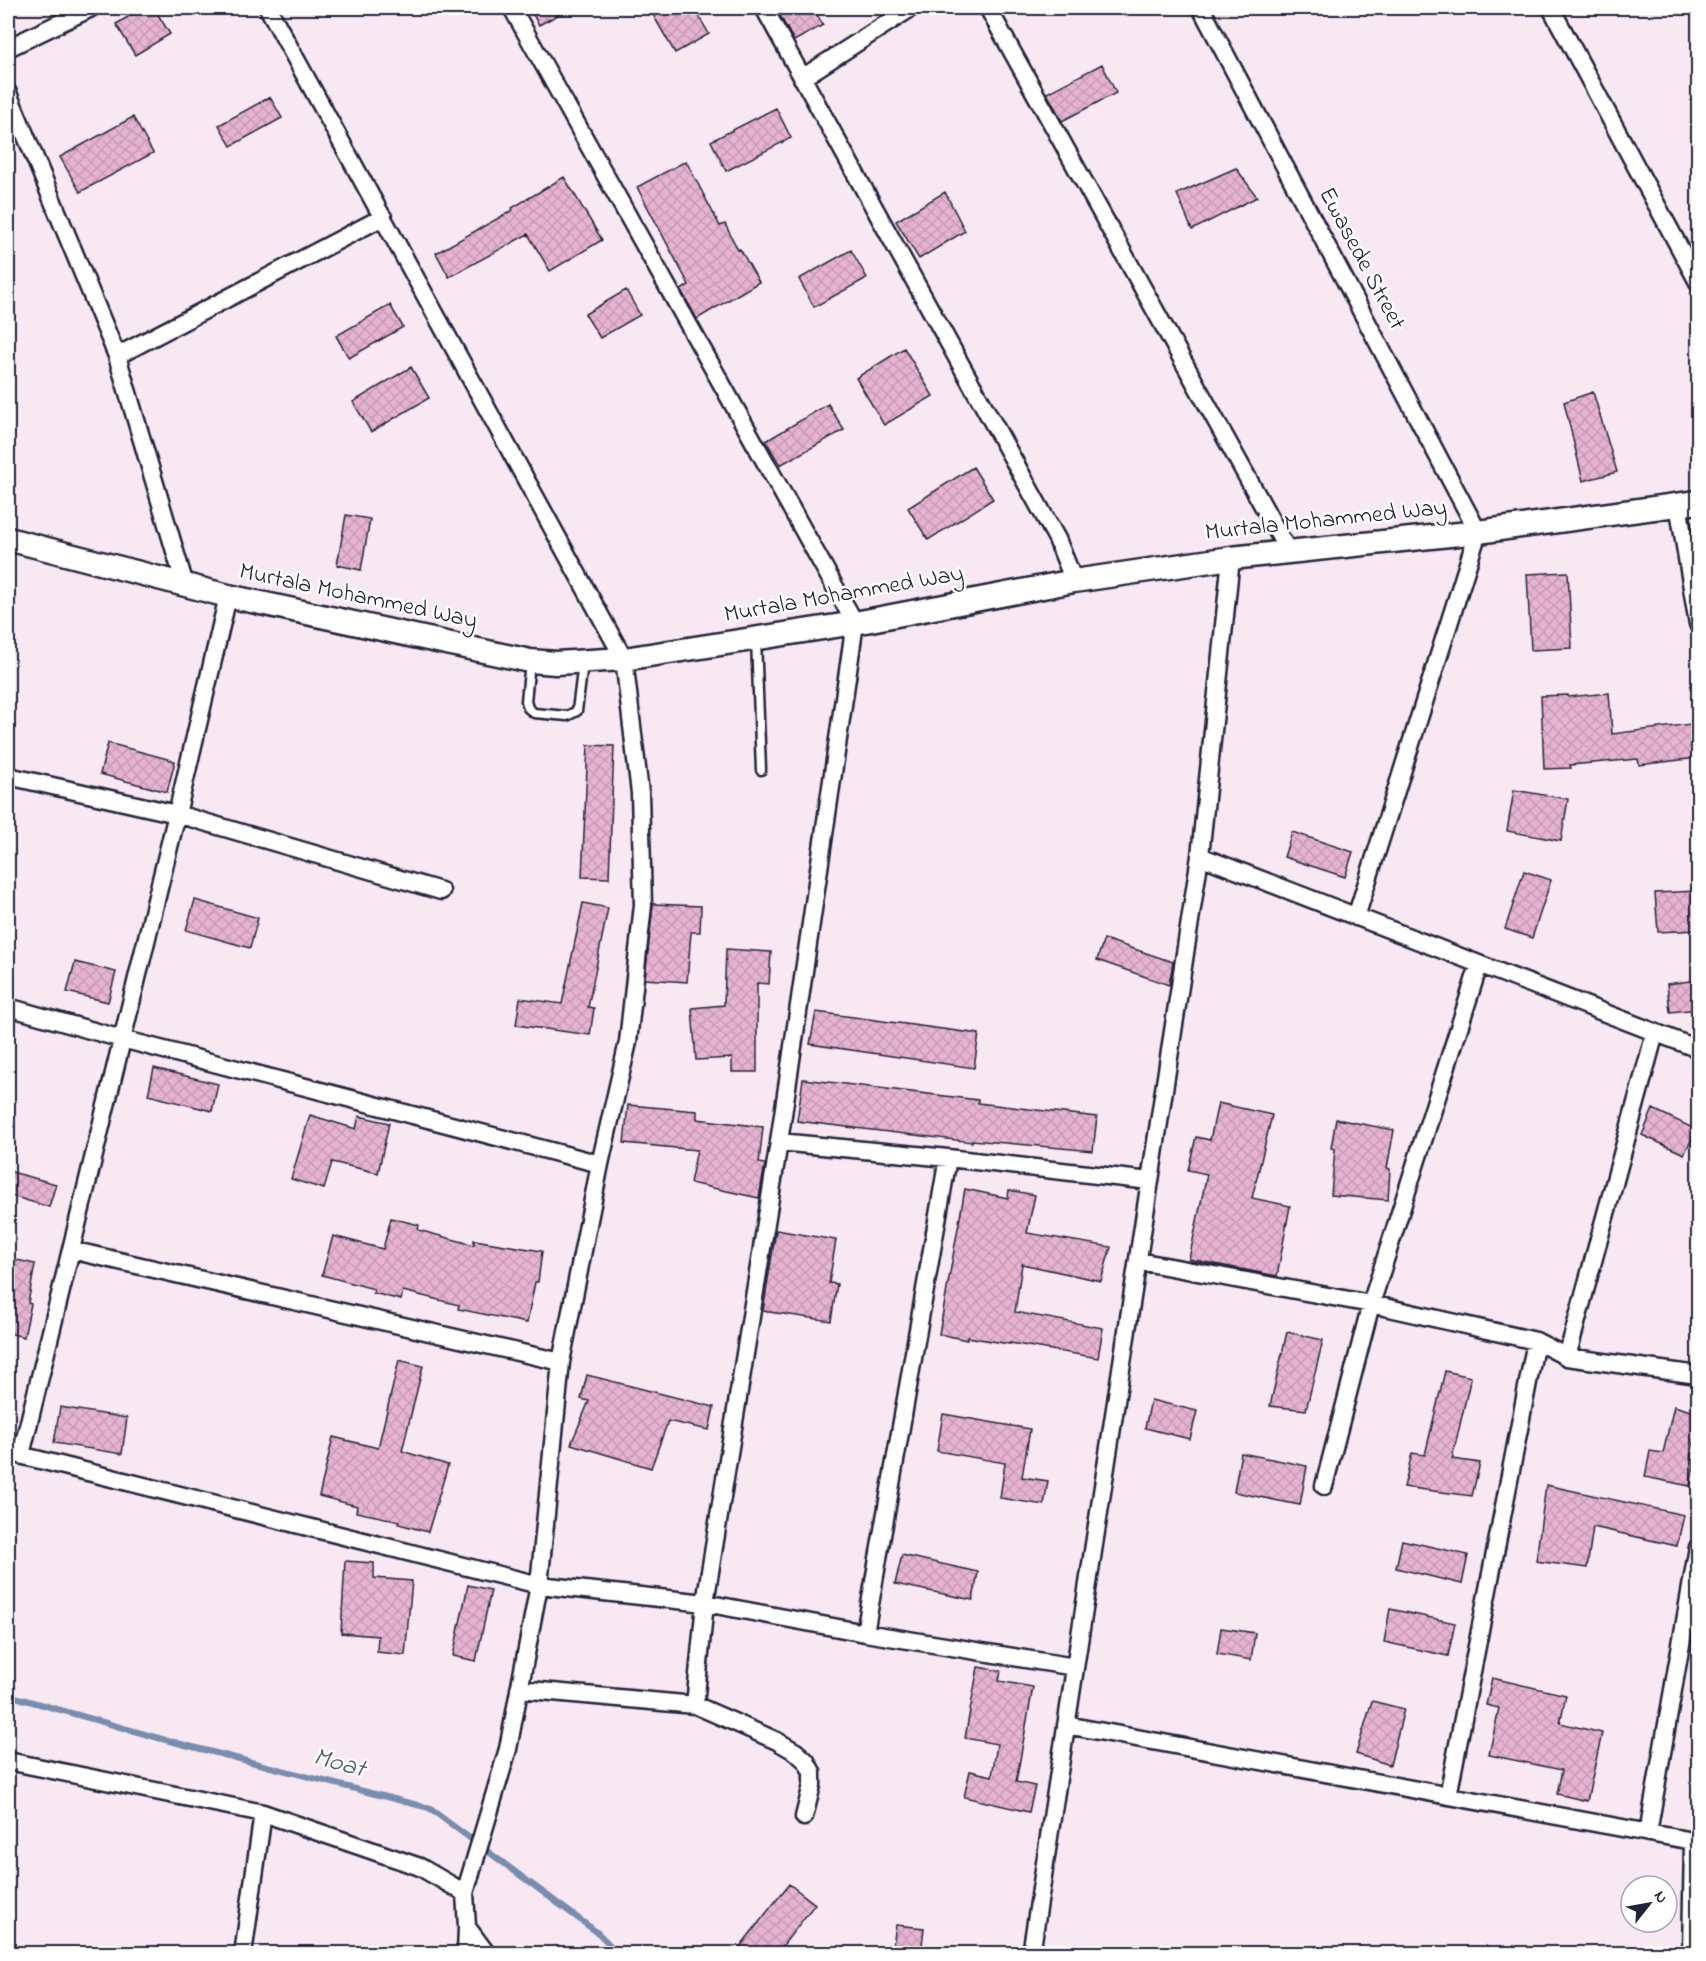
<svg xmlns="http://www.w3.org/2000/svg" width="1706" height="1961" font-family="'Indie Flower',sans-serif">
  <defs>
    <pattern id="building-cross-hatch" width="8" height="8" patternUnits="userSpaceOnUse" patternTransform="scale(1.5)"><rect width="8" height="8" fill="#e7b4d0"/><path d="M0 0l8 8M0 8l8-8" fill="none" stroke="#c69ab4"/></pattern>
  </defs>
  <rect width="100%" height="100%" fill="#f8e8f1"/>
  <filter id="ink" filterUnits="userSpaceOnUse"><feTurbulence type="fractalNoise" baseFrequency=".0167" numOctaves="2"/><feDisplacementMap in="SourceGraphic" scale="12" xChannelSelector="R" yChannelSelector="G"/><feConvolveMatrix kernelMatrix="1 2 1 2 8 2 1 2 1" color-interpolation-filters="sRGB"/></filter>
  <g filter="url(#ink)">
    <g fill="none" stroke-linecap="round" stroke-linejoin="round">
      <path stroke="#788dae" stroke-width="6" d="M8,1695L162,1739L429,1808L598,1933L619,1954"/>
    </g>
    <path fill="url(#building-cross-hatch)" stroke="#22223b" stroke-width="1.5" d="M143,8H154L170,34L135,55L116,24Z
      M529,8H571L539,25Z
      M649,8H694L709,34L675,53Z
      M776,8H813L823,25L794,41Z
      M1102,64L1116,93L1062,121L1047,93Z
      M270,97L282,118L231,146L219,125Z
      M776,108L791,138L726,171L711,141Z
      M133,117L153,153L80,192L60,157Z
      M686,161L720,226L725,224L738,250L740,249L759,282L697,319L681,290L689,285L637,187Z
      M1236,168L1257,197L1192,230L1177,194Z
      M564,177L602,240L550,271L528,234L449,277L436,253L513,210L512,208Z
      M945,192L965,231L919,259L896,221Z
      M851,250L867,278L814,307L799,279Z
      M626,290L640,315L600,338L585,314Z
      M390,305L403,327L349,358L336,336Z
      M904,348L933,396L884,425L856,378Z
      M411,367L429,398L371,432L353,402Z
      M1593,392L1617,472L1583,481L1564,402Z
      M828,404L844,430L780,465L766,441Z
      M973,467L993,499L928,540L908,508Z
      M346,515L370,519L361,570L337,565Z
      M1568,572L1572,648L1531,650L1527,574Z
      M1609,693L1612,734L1691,724L1696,758L1639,765L1638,759L1570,765L1571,768L1544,769L1541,696L1568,695V697Z
      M108,743L175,761L167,792L100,774Z
      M588,745L614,746L609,878L582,877Z
      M1514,790L1568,799L1561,841L1507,831Z
      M1292,832L1353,852L1345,877L1284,857Z
      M1524,871L1551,880L1532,938L1505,929Z
      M1698,891V930L1658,932L1655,893Z
      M195,900L258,918L250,948L186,930Z
      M583,903L608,908L588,1007L594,1008L590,1035L516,1025L520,998L562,1004Z
      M653,904L701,906L700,932H691L687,982L645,979Z
      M1104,939L1173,962L1169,985L1097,960Z
      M726,949L771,952L769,984L757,983V1072H732V1058L696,1060L692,1008L724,1005Z
      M75,962L116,972L108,1002L67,992Z
      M1698,980V1009L1670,1012L1667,984Z
      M816,1012L979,1034L974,1068L810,1044Z
      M154,1068L218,1084L212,1111L148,1095Z
      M803,1079L978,1100V1103L1097,1117L1093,1151L972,1140V1142L797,1121Z
      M1218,1103L1272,1115L1252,1198L1290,1206L1277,1276L1189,1259L1207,1174L1188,1170L1196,1137L1210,1140Z
      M628,1105L697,1111V1119L763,1127L759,1163L765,1164L759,1198L690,1183L697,1150L624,1143Z
      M1653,1109L1697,1130L1684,1154L1642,1135Z
      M310,1115L356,1129L359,1116L389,1123L378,1173L332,1162L324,1189L291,1179Z
      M1336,1119L1394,1130L1387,1168L1390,1169L1388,1200L1331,1195L1335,1149L1331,1148Z
      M8,1171L56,1184L49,1207L8,1195Z
      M965,1189L1008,1198L1009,1190L1035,1195L1027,1233L1111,1247L1101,1281L1022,1264L1015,1312L1103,1328L1098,1358L1010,1343V1344L967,1337V1340L939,1334Z
      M391,1218L419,1225L418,1230L474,1245V1240L542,1251L538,1282H535L527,1323L458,1309L459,1305L403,1291L401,1300L373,1293L374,1289L322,1275L333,1236L383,1249Z
      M776,1230L836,1240L829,1283L837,1284L831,1321L763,1311Z
      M8,1258L35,1264L28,1303L31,1304L24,1337L8,1333Z
      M1287,1332L1323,1340L1306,1410L1270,1406Z
      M399,1360L423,1366L402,1451L448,1465L428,1532L399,1524L400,1521L356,1512L357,1506L319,1496L333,1437L378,1448Z
      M1445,1371L1471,1377L1452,1459L1480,1463L1472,1496L1404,1487L1412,1453L1425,1455Z
      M587,1375L714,1407L709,1430L668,1421L651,1468L571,1444L589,1401L581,1399Z
      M1151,1400L1197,1411L1190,1439L1145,1428Z
      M1674,1406L1698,1413V1424L1690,1459L1695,1460L1690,1486L1645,1477L1650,1451L1663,1453Z
      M60,1407L127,1418L122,1454L54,1443Z
      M943,1414L1030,1429L1022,1477L1048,1481L1044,1505L1000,1498L1005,1463L937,1451Z
      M1241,1453L1307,1466L1300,1505L1234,1492Z
      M1546,1485L1684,1515L1677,1546L1593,1527L1587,1568L1536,1561Z
      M1402,1540L1468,1555L1462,1584L1396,1568Z
      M902,1555L978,1572L973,1600L895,1584Z
      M345,1561L374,1563V1578L412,1581L405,1655L377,1652L378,1636L341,1633Z
      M468,1585L491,1590L476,1661L453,1656Z
      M1390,1609L1455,1623L1448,1656L1384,1642Z
      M1221,1628L1255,1633L1251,1660L1217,1654Z
      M978,1667L1001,1671L999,1681L1033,1687L1016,1782L1035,1786L1029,1812L964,1797L970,1771L992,1776L997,1744L965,1738Z
      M1492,1678L1566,1695L1560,1723L1602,1733L1587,1801L1557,1794L1562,1770L1489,1755L1499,1708L1486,1705Z
      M1372,1701L1404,1709L1390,1765L1356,1754Z
      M789,1884L815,1904L777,1953H735Z
      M896,1925L924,1928L921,1953H892Z"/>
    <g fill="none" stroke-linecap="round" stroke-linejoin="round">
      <defs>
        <path id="lane" d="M756,639L761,770
          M530,662L526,701L528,708L534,713L567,716L577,711L583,663"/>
        <path id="street" d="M268,8L624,659L640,793L643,905L628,1042L600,1164L561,1362L539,1585L508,1749L465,1893L467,1927L466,1954
          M512,8L855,623L779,1142L705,1603L695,1705
          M764,8L1057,539L1074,581
          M988,8L1288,551
          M1201,8L1478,532L1356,917
          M1551,8L1698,282
          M8,48L91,8
          M802,78L911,8
          M8,93L117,356L185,585
          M117,356L383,217
          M1678,504L1698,624
          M8,776L177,814L441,891
          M1200,856L1698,1049
          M8,1007L122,1039L600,1164
          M779,1142L948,1158L1150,1181
          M71,1250L561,1362
          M1138,1261L1371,1304L1536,1341L1567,1357L1698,1375
          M1567,1357L1655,1033
          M8,1452L539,1585L705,1603L865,1633L1075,1667
          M21,1455L177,814L228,596
          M1324,1486L1371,1304L1479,965
          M865,1633L948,1158
          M519,1689L695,1705L777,1741L796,1752L806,1761L812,1772V1785L804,1817
          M1066,1725L1698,1842
          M8,1761L263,1813
          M1448,1796L1536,1341
          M1648,1833L1698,1547
          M467,1927L487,1954
          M243,1954L263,1813L420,1867L465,1893
          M1031,1954L1200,856L1231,558
          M1691,1954L1693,1841"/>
        <path id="secondary" d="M8,539L228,596L530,661L556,663L624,659L855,623L1074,581L1231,558L1478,532L1698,502"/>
      </defs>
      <use href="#lane" stroke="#22223b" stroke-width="13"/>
      <use href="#street" stroke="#22223b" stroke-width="21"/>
      <use href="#secondary" stroke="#22223b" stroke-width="27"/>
      <use href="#lane" stroke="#fff" stroke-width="8"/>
      <use href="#street" stroke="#fff" stroke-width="16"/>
      <use href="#secondary" stroke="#fff" stroke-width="22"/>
    </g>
  </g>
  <g text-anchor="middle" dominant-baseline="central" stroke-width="5" stroke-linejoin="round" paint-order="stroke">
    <g font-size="24" fill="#22223b" stroke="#fff">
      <text transform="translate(1361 259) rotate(62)">Ewasede Street</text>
      <text transform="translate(1326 521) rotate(-6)">Murtala Mohammed Way</text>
      <text transform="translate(844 595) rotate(-10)">Murtala Mohammed Way</text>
      <text transform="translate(358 597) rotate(12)">Murtala Mohammed Way</text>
    </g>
    <g font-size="26" font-style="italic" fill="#4d5874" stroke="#fff">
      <text transform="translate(339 1764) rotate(15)">Moat</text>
    </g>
  </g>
  <rect width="1706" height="1961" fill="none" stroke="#fff" stroke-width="30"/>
  <rect x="15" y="15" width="1676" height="1931" fill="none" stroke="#22223b" stroke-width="2" filter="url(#ink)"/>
  <g transform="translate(1649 1904) rotate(59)"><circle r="28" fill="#ffffff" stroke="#a7a7b1" stroke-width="1.5"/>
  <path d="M0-4.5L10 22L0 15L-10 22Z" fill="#22223b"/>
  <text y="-9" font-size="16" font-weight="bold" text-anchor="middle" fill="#22223b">N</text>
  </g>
</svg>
